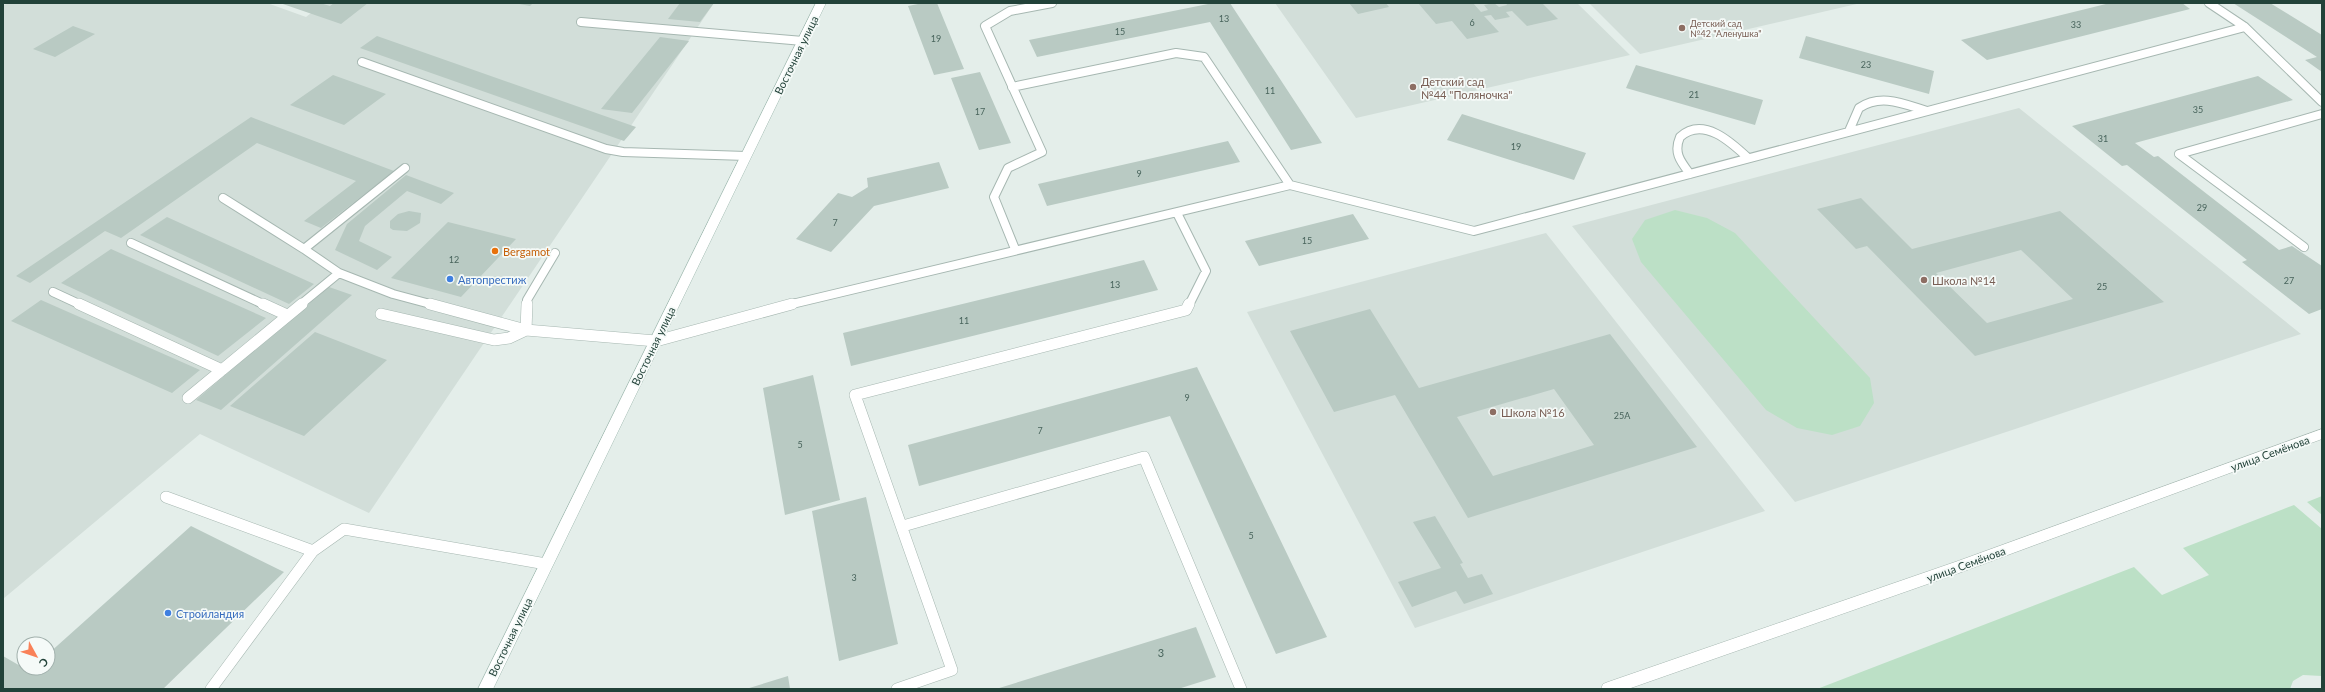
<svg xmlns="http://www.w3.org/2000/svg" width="2325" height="692" font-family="Lato,sans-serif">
  <rect width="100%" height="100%" fill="#e4eeea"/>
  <path fill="#d2ded9" d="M11,3H267L306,17L324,3H714L369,513L200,434L3,599V5Z
    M1275,3H1577L1630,55L1356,118Z
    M1589,3H1861L1640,54Z
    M2019,108L2301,334L1795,502L1572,226Z
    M1546,233L1765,511L1415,628L1247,312Z"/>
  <path fill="#bce0c6" d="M1675,210L1707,218L1735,233L1870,378L1874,403L1860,426L1832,435L1797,428L1766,410L1641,262L1632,239L1645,220Z
    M2322,496V515L2307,502Z
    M2294,505L2322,529V676L2303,675L2293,681L2290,689H1817L2134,567L2162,595L2209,575L2183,548Z"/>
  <path fill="#b9cac3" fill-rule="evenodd" d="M280,3H320L330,6L334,3H368L341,24Z
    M514,3H533L530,6Z
    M680,3H714L700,22L668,19Z
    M923,3H937L964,69L934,75L908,6Z
    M1213,3H1230L1322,143L1291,150L1210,22L1037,57L1029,40Z
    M1349,3H1386L1389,7L1358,14Z
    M1418,3H1473L1481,12L1488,10L1484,5L1494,3L1499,7L1507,5L1506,3H1542L1558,19L1527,26L1512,11L1506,12L1510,17L1495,20L1491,15L1484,16L1499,32L1467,39L1452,21L1436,24Z
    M2110,3H2182L2190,9L1987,60L1961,40Z
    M2233,3H2270L2322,35V72L2305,60L2317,57Z
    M73,26L95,34L55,57L33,49Z
    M377,36L636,127L624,141L360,48Z
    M1806,36L1934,71L1929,94L1799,58Z
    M660,37L689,41L632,113L601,109Z
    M1636,65L1763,100L1755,125L1626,88Z
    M980,72L1011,143L979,150L951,78Z
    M333,75L386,94L344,125L290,105Z
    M2258,76L2293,100L2135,143L2154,157L2158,156L2279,250L2292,246L2322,266V309L2309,314L2242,262L2247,260L2127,165L2122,166L2072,126Z
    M1462,114L1586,153L1574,180L1447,140Z
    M251,117L394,171L321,228L304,221L356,181L257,143L121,238L105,231L30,283L16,276Z
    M1228,141L1240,162L1047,206L1038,184Z
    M939,162L949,188L874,206L831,252L796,239L838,193L852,197L868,187L867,178Z
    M406,175L454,193L441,204L407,191L365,226L359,241L392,257L377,270L335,250L347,224Z
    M1861,198L1912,249L2060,211L2164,302L1975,356L1867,246L1856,249L1817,209ZM2021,250L2073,299L1987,323L1936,273Z
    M409,211L421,213L420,223L407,231L393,230L390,228V221L398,214Z
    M1353,214L1369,239L1259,266L1245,241Z
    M167,217L314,284L289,304L140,235Z
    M448,222L516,239L461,297L391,278Z
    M111,249L266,318L218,356L61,283Z
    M1144,260L1158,290L851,366L843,333Z
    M329,287L352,295L221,410L196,400Z
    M41,300L200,370L172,393L11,321Z
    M1370,309L1419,388L1610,334L1697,447L1468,518L1395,395L1334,412L1290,331ZM1554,389L1594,445L1493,476L1457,417Z
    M315,332L387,360L304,436L230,406Z
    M1197,367L1327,637L1276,654L1170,416L919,486L908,445Z
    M813,375L840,500L785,515L763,388Z
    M866,497L898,644L839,661L812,511Z
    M1435,516L1463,563L1460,564L1468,578L1482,574L1493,594L1464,604L1456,591L1412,607L1398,582L1441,568L1413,522Z
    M191,526L284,572L163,689H3V656L29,671L32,668H48V654Z
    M1196,627L1216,677L1178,689H996Z
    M788,676L790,689H746Z"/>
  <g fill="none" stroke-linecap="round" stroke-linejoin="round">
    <defs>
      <path id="lane-far1" d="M581,22L803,41
        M2245,27L2322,102
        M362,62L606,149L623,152L746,156
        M1012,87L1176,53L1204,57L1290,185
        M1849,131L1859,108C1881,93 1904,104 1927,111
        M405,168L304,249L339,273L393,294L434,305
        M1690,174C1681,162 1673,153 1680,137C1703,116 1731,142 1748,158
        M223,198L304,249
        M1177,213L1206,271L1189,305
        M131,243L265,305
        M2304,247L2179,154L2322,114
        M1015,249L994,197L1008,168L1042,152L985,26L1010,11L1052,3
        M53,292L81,305
        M300,305L339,273
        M527,305V300L555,253
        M788,305L1290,185L1474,231L2245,27L2209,3"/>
      <path id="lane" d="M79,304L222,370
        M263,304L287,315
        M430,304L526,330L656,341L792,304
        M381,314L494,340L509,338L526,330L527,304
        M188,398L302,304
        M166,497L313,551
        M903,526L1144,457L1241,689
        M211,689L313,551L344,529L546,564
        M897,689L952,670L855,395L1186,310L1189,304"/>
      <path id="street" d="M2322,429V439L1959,573L1628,689H1601L1603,684L1608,682L1958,561Z"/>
      <path id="secondary" d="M816,3H826L493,689H478Z"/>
    </defs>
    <use href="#lane-far1" stroke="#a6b7b1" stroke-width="10"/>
    <use href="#lane" stroke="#a6b7b1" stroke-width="12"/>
    <use href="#street" stroke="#a6b7b1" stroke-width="1"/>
    <use href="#secondary" stroke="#a2bbb2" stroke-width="1"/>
    <use href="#lane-far1" stroke="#fff" stroke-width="8"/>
    <use href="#lane" stroke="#fff" stroke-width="11"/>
    <use href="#street" fill="#fff" fill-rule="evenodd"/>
    <use href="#secondary" fill="#fff" fill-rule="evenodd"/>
  </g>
  <g fill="#8d6e63" stroke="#f5faf8" stroke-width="1.5">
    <circle cx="1682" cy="28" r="4"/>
    <circle cx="1413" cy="87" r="4"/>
    <circle cx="1924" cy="280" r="4"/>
    <circle cx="1493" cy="412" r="4"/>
  </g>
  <circle fill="#e8710a" stroke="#f5faf8" stroke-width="1.5" cx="495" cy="251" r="4"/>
  <g fill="#3f7fe0" stroke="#f5faf8" stroke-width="1.5">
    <circle cx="450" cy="279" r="4"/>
    <circle cx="168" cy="613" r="4"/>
  </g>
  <g text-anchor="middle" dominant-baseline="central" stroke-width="3.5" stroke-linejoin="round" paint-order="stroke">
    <g font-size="9" fill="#48645c">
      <text x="1224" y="18">13</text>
      <text x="1472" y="22">6</text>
      <text x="2076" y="24">33</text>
      <text x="1120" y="31">15</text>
      <text x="936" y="38">19</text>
      <text x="1866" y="64">23</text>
      <text x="1270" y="90">11</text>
      <text x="1694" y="94">21</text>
      <text x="2198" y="109">35</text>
      <text x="980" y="111">17</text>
      <text x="2103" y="138">31</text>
      <text x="1516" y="146">19</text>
      <text x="1139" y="173">9</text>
      <text x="2202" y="207">29</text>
      <text x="835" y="222">7</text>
      <text x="1307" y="240">15</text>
      <text x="454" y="259">12</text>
      <text x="2289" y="280">27</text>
      <text x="1115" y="284">13</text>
      <text x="2102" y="286">25</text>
      <text x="964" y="320">11</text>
      <text x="1187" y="397">9</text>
      <text x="1622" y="415">25А</text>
      <text x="1040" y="430">7</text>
      <text x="800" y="444">5</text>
      <text x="1251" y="535">5</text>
      <text x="854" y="577">3</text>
    </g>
    <g font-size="9" fill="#785e54" stroke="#f5faf8" text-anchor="start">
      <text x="1690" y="23">Детский сад<tspan x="1690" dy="10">№42 "Аленушка"</tspan></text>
    </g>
    <g font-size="11" fill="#224239" stroke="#f5faf8">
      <text transform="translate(796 55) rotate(-64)">Восточная улица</text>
      <text transform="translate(653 346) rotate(-64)">Восточная улица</text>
      <text transform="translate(2270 453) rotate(-20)">улица Семёнова</text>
      <text transform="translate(1966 564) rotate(-20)">улица Семёнова</text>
      <text transform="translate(510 637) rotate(-64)">Восточная улица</text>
    </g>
    <g font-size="11" fill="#785e54" stroke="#f5faf8" text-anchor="start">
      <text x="1421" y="81">Детский сад<tspan x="1421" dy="13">№44 "Поляночка"</tspan></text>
      <text x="1932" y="280">Школа №14</text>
      <text x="1501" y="412">Школа №16</text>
    </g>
    <g font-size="11" fill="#c56008" stroke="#f5faf8" text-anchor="start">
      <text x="503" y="251">Bergamot</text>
    </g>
    <g font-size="11" fill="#366cbe" stroke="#f5faf8" text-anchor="start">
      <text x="458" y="279">Автопрестиж</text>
      <text x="176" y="613">Стройландия</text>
    </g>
    <g font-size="11" fill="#48645c">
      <text x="1161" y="652">3</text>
    </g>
  </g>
  <rect width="2325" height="692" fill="none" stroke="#224239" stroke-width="8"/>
  <g transform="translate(36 656) rotate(130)"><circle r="19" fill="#f5faf8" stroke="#a1b0ac"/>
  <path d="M0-3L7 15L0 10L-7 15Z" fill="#f98158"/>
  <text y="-6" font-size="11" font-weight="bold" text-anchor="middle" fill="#224239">С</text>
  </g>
</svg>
